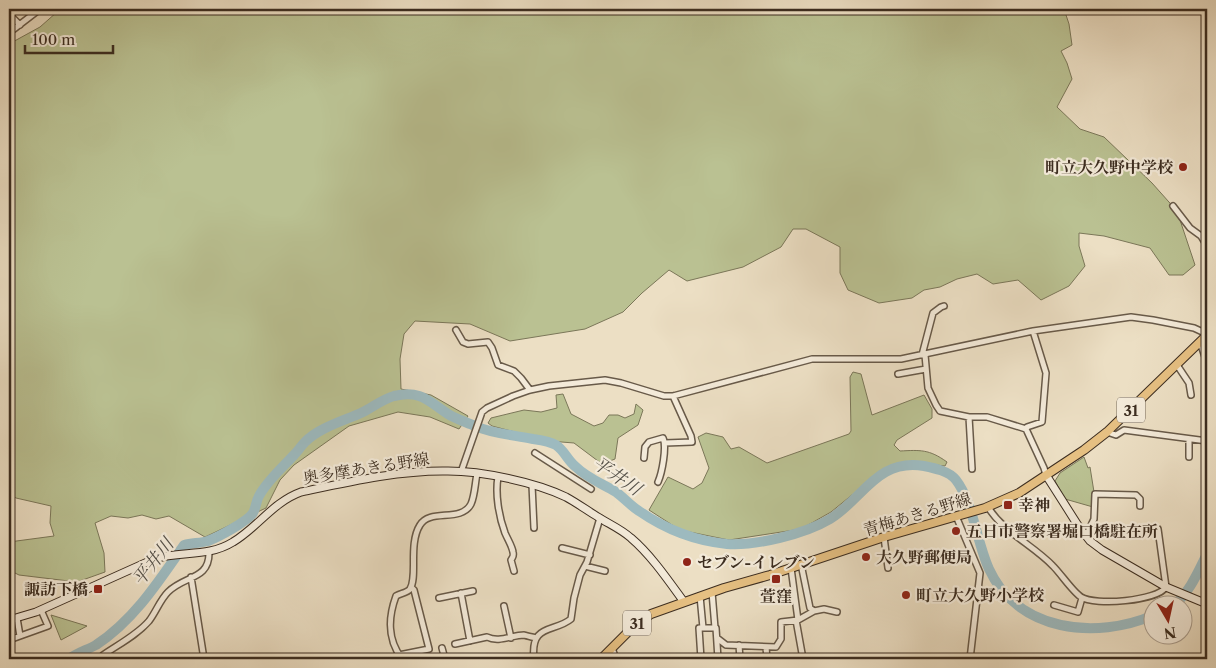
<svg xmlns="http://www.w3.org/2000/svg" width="1216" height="668" font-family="'Libre Caslon Text','Noto Serif JP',serif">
  <rect width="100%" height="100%" fill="#ecdfc4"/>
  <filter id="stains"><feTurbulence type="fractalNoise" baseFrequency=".004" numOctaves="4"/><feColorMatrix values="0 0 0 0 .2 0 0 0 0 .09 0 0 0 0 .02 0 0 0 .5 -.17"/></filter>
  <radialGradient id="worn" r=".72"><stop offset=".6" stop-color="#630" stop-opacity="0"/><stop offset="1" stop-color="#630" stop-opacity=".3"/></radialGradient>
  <path fill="#bac192" stroke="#7b7759" d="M57,9H1064L1069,24L1072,45L1061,51L1067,63L1072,79L1057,107L1080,129L1104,137L1152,183L1177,211L1195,265L1183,275H1169L1150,248L1104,236L1079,233V246L1085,266L1069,286L1041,300L1018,280L993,284L977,274L957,279L940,287L924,290L912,298L879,303L848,290L840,273V247L806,229H793L781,247L743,267L687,281L669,270L642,293L623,312L585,329L510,341L470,324L415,321L404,334L400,359L401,389L431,395L468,416L459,429L430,417L398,412L349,426L294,465L280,480L266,508L205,537L169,516L156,519L142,515L128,518L111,516L95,523L104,553L105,572L77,582L19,575L9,570V542L54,536L50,523L51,506L16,498L9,494V44L40,27L57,12Z
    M853,372L861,374L872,415L924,395L932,409V418L897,440L894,445L900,451C920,450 929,449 947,462L945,466L908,462L874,477L831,512L801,529L729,540L680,530L649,510L668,477L693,489L702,483L709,468L698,437L706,433L723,437L731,449L739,447L767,463L849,434L851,431L850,377Z
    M563,394L571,414L594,426L603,423L609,415H618L625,418L634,414L636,404L643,410L638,425L618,438L615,459L602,464L574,443L549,441L492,426L488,423L491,418L524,410L541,412L557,408L556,395Z
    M1084,457L1088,468L1090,467L1094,492L1093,493V507L1065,499L1055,481L1060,473Z
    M51,615L87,626L61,640Z"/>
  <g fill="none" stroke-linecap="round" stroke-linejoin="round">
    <path stroke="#9dbabf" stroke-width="10" d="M1173,606C1190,592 1198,572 1207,554
      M69,659C77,653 87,650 96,645C134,620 159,581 184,545C192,543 201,543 208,541C218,537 247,522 253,513C256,508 256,501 259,496C267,481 282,468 294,455C298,451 301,446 305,442C320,427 344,421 363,412C373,407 383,399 394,396C421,390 428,401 448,414C456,419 466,422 475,426C493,434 514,435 533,439C540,440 549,441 556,445C564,450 568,461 576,467C587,478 603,484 616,492C624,498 631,506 639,511C665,529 695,541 727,544C756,546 805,534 830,519C863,499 877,458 924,466C934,468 949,471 956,480C973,502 977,543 989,569C1018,632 1096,640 1154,615"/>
    <defs>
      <path id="minor" d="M9,14L20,25
        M9,28L14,29L40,9
        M1173,206L1190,228L1201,236L1207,246
        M456,330L463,342L468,344L488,342L492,348L498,365L514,371L521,378L530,390
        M1200,342L1207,363
        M922,355L933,313L941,307L944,306
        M925,355L928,388L936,405L940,411L969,417H987L1026,429L1044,468L1046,475
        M1177,365L1189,383L1191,395
        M898,374L926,369
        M969,417L972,469
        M1026,429L1027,427L1042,422L1046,373L1033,331
        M1107,432L1116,435L1124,430L1207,441
        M665,443L692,442L691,436L673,396
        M535,453L591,489
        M1189,457V439
        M644,458L645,447L649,442L663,438C667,447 662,473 658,482
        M461,472L482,412L487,408L513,396L530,390L549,386L605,380L621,383L664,396H673L812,359H901L1033,331L1131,317L1153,320L1194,328L1207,334
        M498,477C495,494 499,517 505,533C508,540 512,546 513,552C514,557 513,556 511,560L514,571
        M532,485L534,528
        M988,507C1003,532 1033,545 1053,566C1061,574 1073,592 1081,597C1095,606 1157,601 1166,587L1158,529
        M956,516L980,573L970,659
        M1086,536L1094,519L1095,494L1136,495L1140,499V506
        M884,537L888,568
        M562,548L590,555
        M801,564L810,608L814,611
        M585,566L605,571
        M791,568L798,620
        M191,577L204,659
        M712,592L715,628
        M461,593L470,641
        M700,596L703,628
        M439,598L473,591
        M1054,605L1078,612L1082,598
        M504,606L511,638
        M17,618L20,636
        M796,620L803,659
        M717,638L726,645L776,647L781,639V622L798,620L814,611L824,609L837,612
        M9,640L48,626L41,610
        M455,644L487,637C499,643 512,635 524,635C527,636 532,637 536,638
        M739,645L740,659
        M766,647L767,659
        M442,648L445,659
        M612,648L616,659
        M399,655L429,649L414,590L411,587
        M106,659L103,655C119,644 137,635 149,621C156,612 160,600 168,592C185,575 209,580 209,553
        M402,659C387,639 388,618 396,596C401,593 407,593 410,589C418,577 408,544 420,525C430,508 461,523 471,504C475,495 475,483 477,474
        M534,659C530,623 554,633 571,619L574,598L580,575L587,562L600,518
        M701,659L699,628H716L718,659"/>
      <path id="secondary" d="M1046,475L1079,527L1090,541L1102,550L1166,587L1207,604
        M9,620L36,612L154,559C181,550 207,558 233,542C257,528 273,502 301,492C348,482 400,470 448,471C482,471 535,482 566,497C577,503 588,511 598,517C609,524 621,529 631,538C651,555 668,580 684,602"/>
      <path id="primary" d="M601,659L634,626L651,614L724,588L770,575L884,537L985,508L1019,493L1084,450L1107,432L1207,335"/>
    </defs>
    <use href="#minor" stroke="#685a49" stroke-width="8"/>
    <use href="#secondary" stroke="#3c2d20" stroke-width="9"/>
    <use href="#primary" stroke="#3c2d20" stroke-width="10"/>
    <use href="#minor" stroke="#f3ead9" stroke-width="5"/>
    <use href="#secondary" stroke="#f3ead9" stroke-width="7"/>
    <use href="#primary" stroke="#e6c082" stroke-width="8"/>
  </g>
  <g fill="#8f2418" stroke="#f3ead9" stroke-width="2">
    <circle cx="1183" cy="167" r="5"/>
    <rect x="1003" y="500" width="10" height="10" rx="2.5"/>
    <circle cx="956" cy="531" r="5"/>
    <circle cx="866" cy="557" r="5"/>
    <circle cx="687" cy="562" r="5"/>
    <rect x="771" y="574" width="10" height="10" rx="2.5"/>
    <rect x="93" y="584" width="10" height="10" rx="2.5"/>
    <circle cx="906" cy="595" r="5"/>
  </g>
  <g text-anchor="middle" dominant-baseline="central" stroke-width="4.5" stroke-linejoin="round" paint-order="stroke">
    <g fill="#f3ead9" stroke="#736658" stroke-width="1">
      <rect x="1117" y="397.5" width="28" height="25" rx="4"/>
      <rect x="623" y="610.5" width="28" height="25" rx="4"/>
    </g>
    <g font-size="15" font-weight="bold" fill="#3c2d20">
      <text x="1131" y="410">31</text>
      <text x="637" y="623">31</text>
    </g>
    <g font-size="16" font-weight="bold" fill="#3c2d20" stroke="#f3ead9" text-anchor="start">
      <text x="1173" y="167" text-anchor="end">町立大久野中学校</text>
      <text x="1018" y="505">幸神</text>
      <text x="966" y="531">五日市警察署堀口橋駐在所</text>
      <text x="876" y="557">大久野郵便局</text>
      <text x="697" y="562">セブン-イレブン</text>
      <text x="88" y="589" text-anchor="end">諏訪下橋</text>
      <text x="916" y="595">町立大久野小学校</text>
      <text x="776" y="596" text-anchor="middle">萱窪</text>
    </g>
    <g font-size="16" fill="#3c2d20" stroke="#f3ead9">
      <text transform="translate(366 468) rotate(-9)">奥多摩あきる野線</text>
      <text transform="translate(917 514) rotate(-17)">青梅あきる野線</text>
    </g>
    <g font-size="18" font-style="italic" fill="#545048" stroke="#f3ead9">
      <text transform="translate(617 476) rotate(34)">平井川</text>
      <text transform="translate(153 562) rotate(-52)">平井川</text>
    </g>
  </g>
  <rect width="1216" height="668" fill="none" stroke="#ecdfc4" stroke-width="30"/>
  <rect x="10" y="10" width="1196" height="648" fill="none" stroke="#3c2d20" stroke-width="2.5"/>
  <rect x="15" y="15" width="1186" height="638" fill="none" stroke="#3c2d20"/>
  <g transform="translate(1168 620) rotate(171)"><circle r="24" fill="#f3ead9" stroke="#aa9e8f"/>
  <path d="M0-4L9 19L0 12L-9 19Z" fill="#8f2418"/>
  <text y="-8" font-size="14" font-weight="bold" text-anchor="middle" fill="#3c2d20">N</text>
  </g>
  <path d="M25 45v8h88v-8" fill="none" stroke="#3c2d20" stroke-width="2.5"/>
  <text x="32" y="45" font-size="15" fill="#3c2d20" stroke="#f3ead9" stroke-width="4" paint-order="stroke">100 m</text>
  <rect width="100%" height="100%" filter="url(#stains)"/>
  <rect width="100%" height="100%" fill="url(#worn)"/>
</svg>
